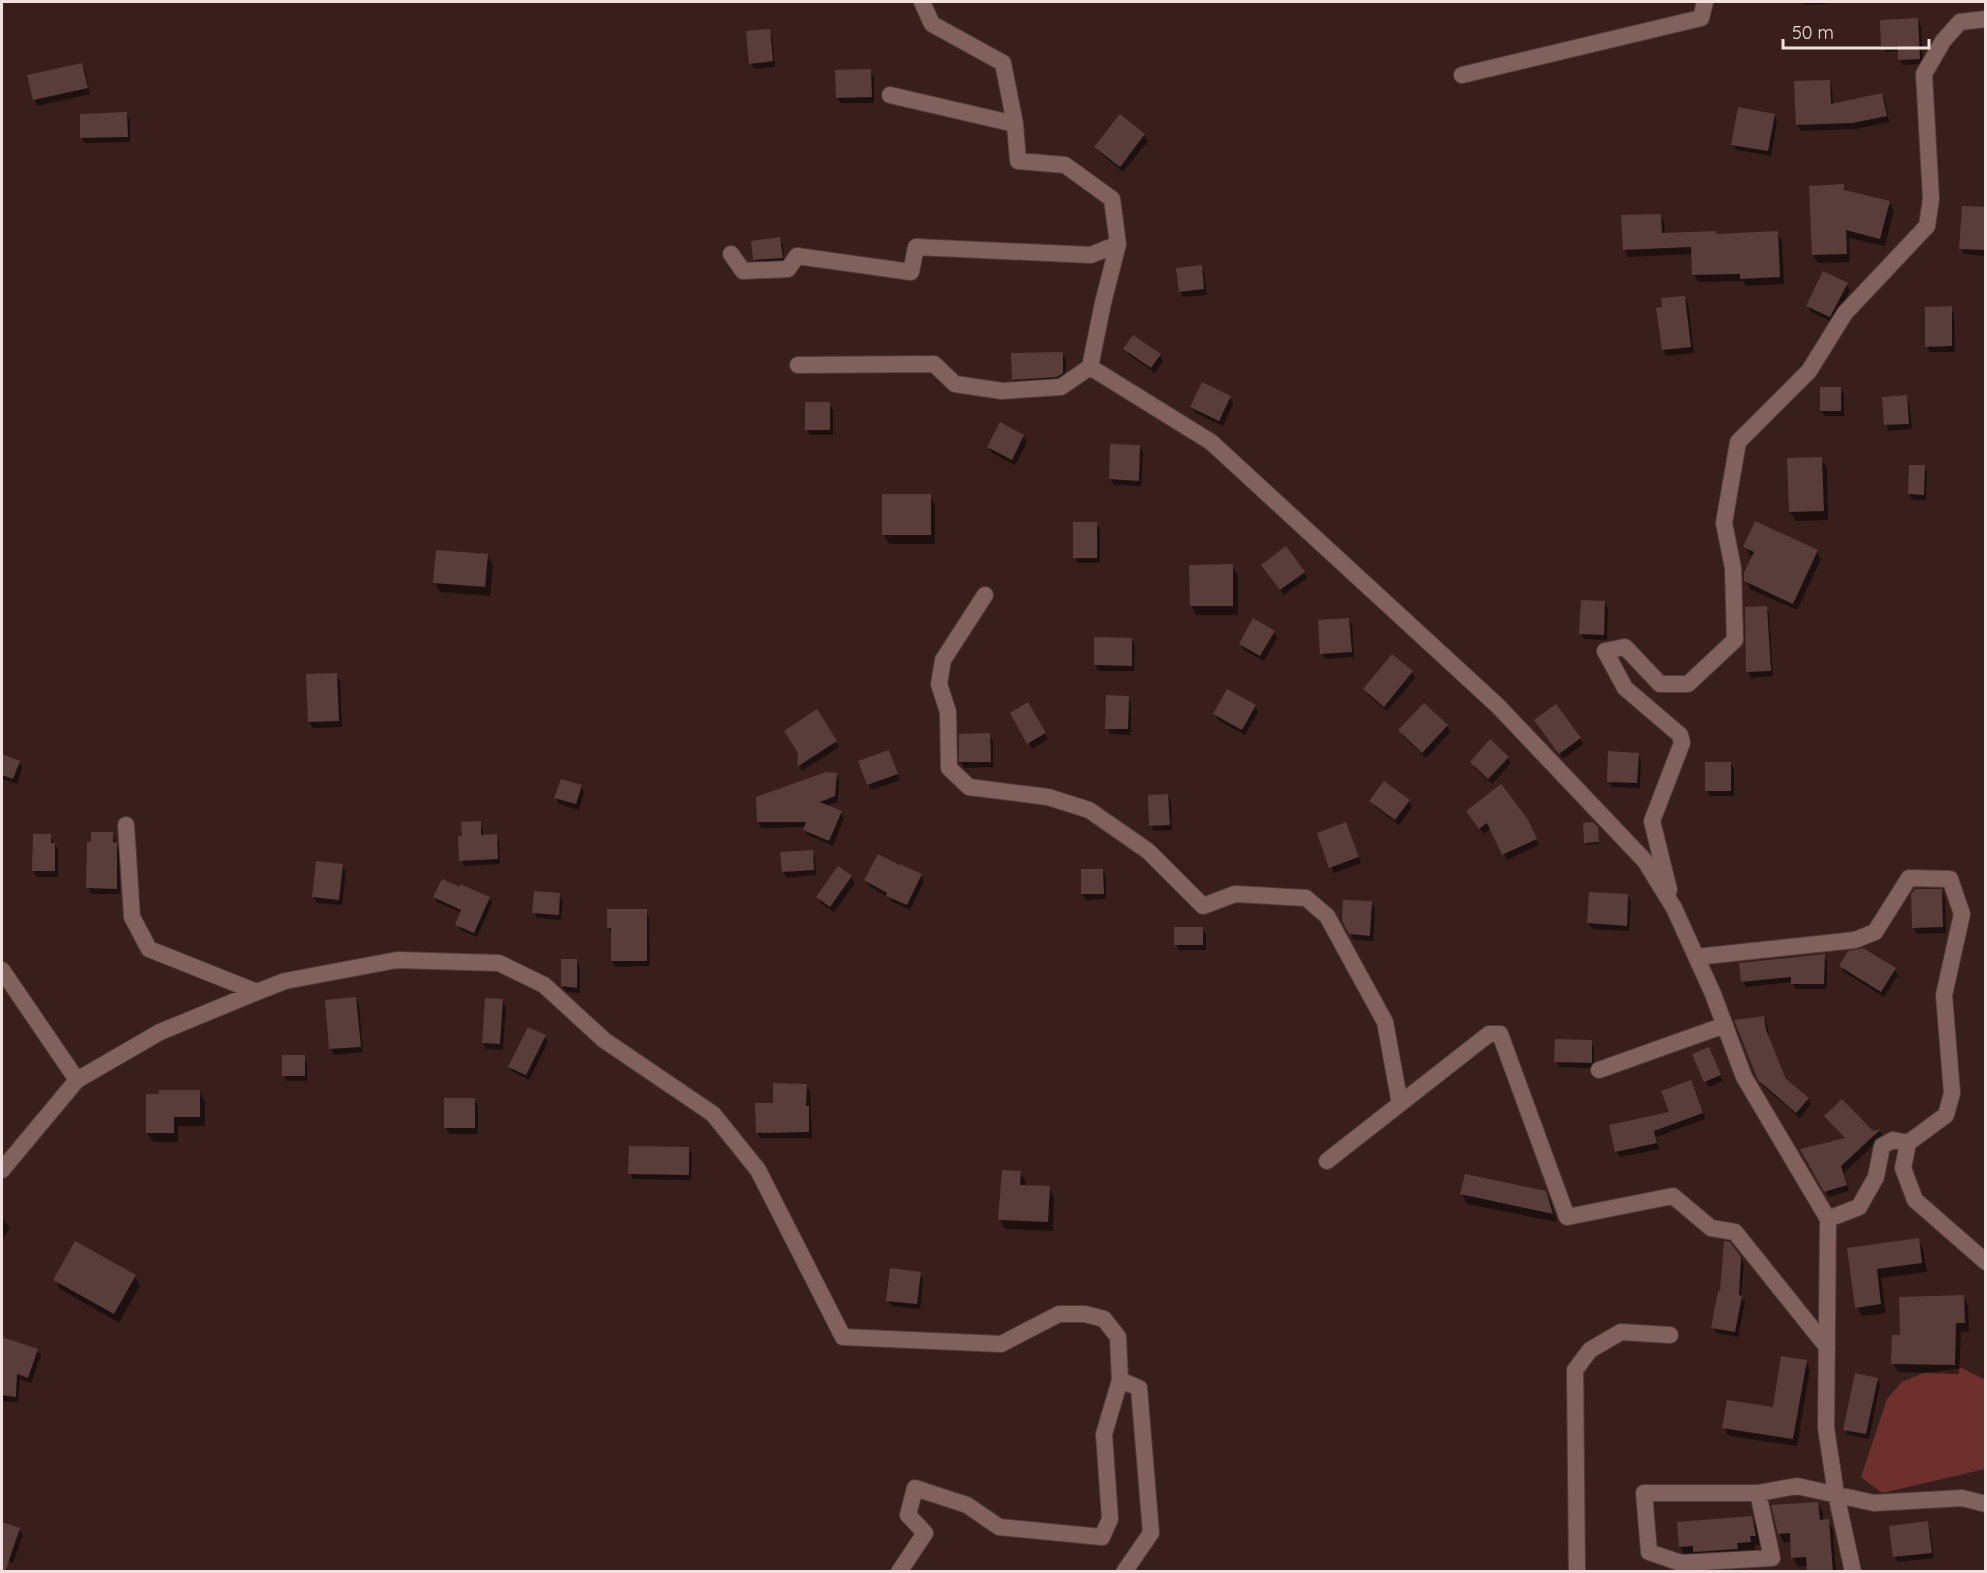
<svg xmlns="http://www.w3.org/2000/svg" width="1987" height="1573" font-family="Quicksand,sans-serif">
  <rect width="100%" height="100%" fill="#381f1c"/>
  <path fill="#6d302c" d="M1962,1368L1985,1380V1469L1882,1493L1861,1477L1887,1399L1902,1382L1923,1373Z"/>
  <path fill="#0007" d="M1802,2H1826V4L1804,5Z
    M1918,20L1921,26L1923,64L1903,65L1900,59L1899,51L1886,52L1883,46Z
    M769,31L772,37L775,67L754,69L751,63Z
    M82,65L85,70L90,94L38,106L34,100L29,76Z
    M870,71L874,77V103H841L837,98Z
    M1829,81L1832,87L1833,105L1882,95L1885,100L1889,122L1856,129L1801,131L1797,125L1796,83Z
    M126,114L130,120V142L85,143L82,138Z
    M1774,115L1777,121L1771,156L1736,150L1733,144Z
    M1144,135L1148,141L1123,172L1100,153L1096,147Z
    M1843,186L1847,192L1889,202L1894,210L1885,246L1849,238L1850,262L1818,263L1813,255Z
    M1986,209V256L1964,254L1961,248Z
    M1660,215L1664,222L1665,234L1717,235L1777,233L1782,240L1784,284L1746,286L1743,281L1698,282L1694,274L1693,254L1628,257L1624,249Z
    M779,239L783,245L785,264L758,265L755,260Z
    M1201,266L1204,272L1207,295L1183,297L1180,291Z
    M1847,284L1850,290L1833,322L1811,312L1808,306Z
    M1684,297L1688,303L1694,353L1666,356L1663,350L1658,309Z
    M1951,308L1954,314L1955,352H1930L1926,346Z
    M1125,350L1160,355L1163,361L1155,373L1129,355Z
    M1062,354L1066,359V379L1016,385L1013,379Z
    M1840,388L1844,394V416H1825L1821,411Z
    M1906,396L1909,402L1912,429L1889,431L1886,425L1883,398Z
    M1230,398L1233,404L1223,426L1195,413L1192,407Z
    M829,404L833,410V435H810L807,430Z
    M1023,436L1027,442L1015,465L992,453L989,447Z
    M1139,447L1143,452L1141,486L1114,485L1110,479Z
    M1821,459L1827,468L1828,520L1796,521L1790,512L1789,460Z
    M1924,467L1927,472L1926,500H1913L1909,494Z
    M930,496L935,505V544H889L883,534Z
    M1096,524L1100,529V563H1078L1075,557Z
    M1745,547L1816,551L1821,559L1797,610L1750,589L1745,580L1753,556L1750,555Z
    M487,556L493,565L490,596L440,592L435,583Z
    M1190,566H1232L1238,575V615H1196L1191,606Z
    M1266,571L1304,572L1307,578L1284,595Z
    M1605,602L1608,608L1607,640L1584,639L1581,633Z
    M1766,607L1769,613L1773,676L1751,678L1748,672Z
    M1349,619L1352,625L1354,657L1325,659L1322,653Z
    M1274,632L1277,638L1264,661L1244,650L1240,644Z
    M1132,640L1135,646L1134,671H1099L1095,665Z
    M1412,672L1415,678L1387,711L1368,695L1365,689Z
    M336,675L340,681L342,727L313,728L309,722Z
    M1128,697L1131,703V735L1110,734L1107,728Z
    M1028,704L1048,739L1032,749L1012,714Z
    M1424,705L1447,726L1450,732L1426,758L1403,736L1400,730Z
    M1255,706L1258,712L1245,735L1218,720L1215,714Z
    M817,712L839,747L802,771L799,766L800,753Z
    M1539,726L1580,739L1583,744L1563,759Z
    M989,735L993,741V767L964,768L961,762Z
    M1638,754L1641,760L1640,788L1612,787L1608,781Z
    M2,756L19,762L22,768L17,784L2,779Z
    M1508,757L1511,763L1492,784L1475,768L1472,762Z
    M892,758L900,780L872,790L868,785Z
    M1731,763L1734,769V796H1710L1706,790Z
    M836,775L839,781L838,802L826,806L841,812L844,818L833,846L808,835L804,830L805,827L761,828L758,822Z
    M581,786L584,792L579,810L559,804L556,798Z
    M1167,795L1171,801L1172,830L1154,831L1151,826Z
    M1371,801H1409L1412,807L1399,825L1375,807Z
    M1471,817L1529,825L1539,845L1507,860L1491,828L1484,834Z
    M480,823L483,829V836H496L499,842L500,864L464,866L461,860L463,837Z
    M1597,828L1599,844L1587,845L1586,842Z
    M1349,830L1361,863L1334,873L1331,867Z
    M112,834L119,850L120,894H91L88,888L93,843Z
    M50,836L58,850V877H37L33,871Z
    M812,852L815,858L816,875L787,878L783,872Z
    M342,866L346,872L342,905L317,903L314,897Z
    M838,868L851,877L855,883L834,912L821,903L818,897Z
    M1103,870L1106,876V899L1086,900L1082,894Z
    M921,875L924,881L910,910L891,901L888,897L869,886L866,880Z
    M1942,892L1945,898L1946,933L1917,934L1914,928Z
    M559,895L563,901L561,920L537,918L534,912Z
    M1627,895L1631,901L1629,931L1592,929L1588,923Z
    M435,897L489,898L492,903L477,937L460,930L457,924L462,913L437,902Z
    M1371,903L1375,909L1373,941L1354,940L1343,920Z
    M646,911L649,917L650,966L616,967L612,961V933L608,927Z
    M1202,928L1206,934V950H1179L1176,944Z
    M1824,955L1827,961V989H1796L1792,982L1746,987L1743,981Z
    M576,961L580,967V993L566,992L562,986Z
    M1841,966L1894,969L1898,975L1884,997L1844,972Z
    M356,999L359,1005L363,1052L334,1055L331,1049Z
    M503,1001L506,1007L503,1050L486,1049L483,1043Z
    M1764,1018L1767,1024L1769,1038L1787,1081L1808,1098L1811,1104L1800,1118L1763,1086L1759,1080Z
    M545,1037L548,1042L529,1080L513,1072L509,1067Z
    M1591,1042L1594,1048V1068L1559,1067L1556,1061Z
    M1711,1054L1723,1081L1709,1087L1694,1055Z
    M304,1057L307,1063V1081H287L284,1075Z
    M806,1085L810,1091L812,1138H760L757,1132L774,1104Z
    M1694,1088L1705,1119L1656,1137L1659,1149L1620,1157L1616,1151L1671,1113Z
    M199,1092L205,1101V1126H178V1142H153L147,1133Z
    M446,1100H475L478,1106V1134H449L446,1128Z
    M1826,1116L1872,1133L1880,1131L1883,1136L1844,1173L1849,1191L1829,1197L1803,1150L1846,1139Z
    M688,1148L692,1154L691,1180L633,1179L630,1173Z
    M1020,1173L1026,1182L1025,1187L1049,1188L1054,1197L1053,1231L1005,1229L1000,1220Z
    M1545,1193L1551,1202L1557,1222L1467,1204L1462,1194Z
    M2,1218L10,1228L2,1240Z
    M1918,1240L1923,1249L1927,1272L1881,1278L1886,1313L1862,1316L1857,1307L1848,1249Z
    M1740,1258L1744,1264L1741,1298L1745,1303L1738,1337L1716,1333L1713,1327Z
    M920,1273L923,1279L920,1309L891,1306L888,1300Z
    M135,1276L140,1285L119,1323L60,1289L55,1280Z
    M1963,1296L1968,1306L1969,1332H1961L1959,1374L1898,1372L1893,1363Z
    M4,1339L37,1350L41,1356L31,1383L20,1379L18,1402L2,1401V1345Z
    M1806,1362L1810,1370L1797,1446L1729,1436L1724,1428L1774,1409Z
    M1877,1379L1880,1385L1869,1439L1848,1435L1845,1429Z
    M1817,1503L1823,1512V1521H1828L1833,1530L1836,1572H1809L1808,1566L1798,1567L1793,1558L1792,1542L1784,1543L1779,1533Z
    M1751,1518L1757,1527L1761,1545H1755V1551L1685,1556L1680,1547Z
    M1927,1523L1930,1529L1934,1558L1898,1562L1895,1557Z
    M2,1524L19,1530L23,1535L13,1563L2,1559Z"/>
  <path fill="#593d3a" d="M1918,18L1920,59L1898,60V46H1881L1880,20Z
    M770,29L773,61L749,64L746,31Z
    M82,63L88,88L33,100L27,75Z
    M871,69L872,97L836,98L835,70Z
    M1830,80L1831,104L1882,93L1887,116L1852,123L1796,125L1794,81Z
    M1738,107L1775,114L1768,151L1731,145Z
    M127,112L128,137L80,138V114Z
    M1120,114L1145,134L1120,167L1094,147Z
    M1844,184V190L1890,201L1880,239L1846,230L1847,254L1812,255L1809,186Z
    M1962,206L1986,207L1985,250L1959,249Z
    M1661,214L1662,233L1716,231V234L1778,231L1780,277L1740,279V274L1692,275L1691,247L1623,250L1621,215Z
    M780,237L783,258L753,260L751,241Z
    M1202,265L1204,289L1179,292L1176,268Z
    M1823,271L1848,283L1830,317L1806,306Z
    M1685,296L1691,347L1662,350L1656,308L1662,307L1661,298Z
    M1952,306V346L1925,347V307Z
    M1133,335L1161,354L1151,368L1123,349Z
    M1063,352V373L1057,377L1012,380L1011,353Z
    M1202,382L1231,396L1219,421L1190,407Z
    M1820,387H1841V411H1820Z
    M1907,395L1909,424L1884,425L1882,397Z
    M805,402H830V430H805Z
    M1000,422L1024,435L1012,460L987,447Z
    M1110,444L1140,445L1139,481L1109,479Z
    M1822,457L1824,511L1789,512L1787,458Z
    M1909,465H1925L1924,495L1908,494Z
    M882,494H931V535H882Z
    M1755,521L1818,550L1793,604L1744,581V573L1754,552L1743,547Z
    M1073,522H1097V558H1073Z
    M1286,546L1305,572L1280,590L1261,565Z
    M436,550L488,554L485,587L433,583Z
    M1233,564V606H1190L1189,565Z
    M1581,600L1605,601L1604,635L1579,634Z
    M1767,606L1771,671L1746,672L1745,607Z
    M1253,618L1275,631L1260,656L1239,644Z
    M1349,618L1352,652L1320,654L1318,620Z
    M1094,637L1132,638V666L1094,665Z
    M1392,654L1413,671L1384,707L1363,689Z
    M337,673L339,721L308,722L306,674Z
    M1227,689L1256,705L1242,730L1213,714Z
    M1106,695L1129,696L1128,729H1105Z
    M1028,702L1046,733L1027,744L1010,713Z
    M1424,703L1448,725L1422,753L1398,730Z
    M1556,704L1581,738L1559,754L1534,720Z
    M817,709L837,741L797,767L798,753L784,731Z
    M990,733L991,762H959V734Z
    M1490,739L1509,757L1488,779L1470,762Z
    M889,750L898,774L867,785L858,761Z
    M1608,751L1639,753L1637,783L1607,782Z
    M2,754L20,761L13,779L2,775Z
    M1705,762H1731V791H1705Z
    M826,772L837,773L835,796L820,802L842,811L829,841L803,830L806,822H757L756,797Z
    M561,779L582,785L576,804L554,798Z
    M1384,781L1410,800L1395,820L1369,801Z
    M1501,784L1527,818L1537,839L1502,855L1487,823L1479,829L1466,811Z
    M1168,794L1170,825L1149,826L1148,795Z
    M481,821V835L497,834L498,859L459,861L458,836H462L461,822Z
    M1346,822L1359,857L1329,868L1317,833Z
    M1593,822L1598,827L1599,842L1584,843L1583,823Z
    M91,832H113V842L117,843V889L86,888L87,842H91Z
    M33,834H51V843H55V871H32Z
    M813,850L814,870L782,872L780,852Z
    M878,854L899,865L900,864L922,874L907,905L886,896L887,893L864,880Z
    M316,861L343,864L339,900L312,897Z
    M838,866L852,876L830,907L816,897Z
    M1081,869H1103L1104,894H1081Z
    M442,879L460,887V884L490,897L474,933L455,925L461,910L433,897Z
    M1915,889H1942L1943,927L1912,928L1911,894Z
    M534,891L560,893L559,915L532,913Z
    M1589,892L1628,894L1627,926L1587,923Z
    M1343,900L1372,901L1370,936L1349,934L1342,921Z
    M607,909H647V961H611V928H607Z
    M1174,927H1203V945H1174Z
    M1863,948L1896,968L1881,992L1839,966L1848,951Z
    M1825,954L1824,984H1791V977L1741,982L1739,963Z
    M561,959H577V988L561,986Z
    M356,997L361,1047L329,1049L325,1000Z
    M485,998L503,999L500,1044L482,1043Z
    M1764,1016L1766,1030L1786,1079L1809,1098L1796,1113L1758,1080L1734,1020Z
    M528,1027L546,1035L526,1075L508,1067Z
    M1555,1039L1592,1040V1063L1554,1062Z
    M1709,1047L1721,1075L1704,1082L1692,1054Z
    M282,1055H305V1076H282Z
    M1691,1080L1703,1113L1654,1131L1657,1143L1615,1152L1609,1125L1669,1112L1661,1091Z
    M773,1083L807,1084L806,1106H809V1132L756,1133L755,1103H773Z
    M159,1090H200V1117H174V1133H146V1094H159Z
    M444,1098H475V1128H444Z
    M1842,1099L1873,1131L1881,1129L1841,1166L1847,1185L1824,1192L1800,1149L1845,1138L1824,1116Z
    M629,1146L689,1147V1175L628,1174Z
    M1002,1170L1021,1171L1020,1185L1050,1186L1048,1222L998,1220Z
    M1465,1174L1546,1191L1553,1214L1460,1194Z
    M1919,1238L1922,1263L1877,1269L1881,1304L1855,1308L1847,1248Z
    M75,1241L136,1275L114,1314L53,1280Z
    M1724,1241L1730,1242L1741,1257L1739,1295L1742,1296L1735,1332L1711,1328L1718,1291H1720Z
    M890,1268L921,1272L917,1304L886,1301Z
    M1964,1295L1965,1323H1956L1955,1365L1891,1364L1892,1335H1900L1899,1297Z
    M2,1337L38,1349L28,1378L17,1374L16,1397L2,1395Z
    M1781,1356L1807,1360L1793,1439L1722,1428L1727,1400L1773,1407Z
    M1855,1373L1878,1378L1866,1434L1843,1430Z
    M1818,1502L1820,1520L1829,1519L1833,1572H1807L1806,1557L1791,1558L1790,1533L1778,1534L1771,1505Z
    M1752,1516L1756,1536H1750L1751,1542L1737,1543L1738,1549L1693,1552V1546L1679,1547L1677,1522Z
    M1928,1521L1932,1553L1893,1557L1889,1526Z
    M2,1522L20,1528L5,1572H2Z"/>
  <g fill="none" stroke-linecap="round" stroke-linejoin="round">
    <defs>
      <path id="minor" d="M922,2L932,24L1003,63L1015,124
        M1462,75L1701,18L1705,2
        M731,254L743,271L788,269L797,256L911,272L916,247L1091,255L1118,244
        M798,365L934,364L955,384L1002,391L1061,387L1090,367L1103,303L1118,244L1112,199L1065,165L1018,161L1015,124L890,95
        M1090,367L1211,442L1498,706L1645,861L1674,908L1713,994L1744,1077L1828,1219L1859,1207L1876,1177L1882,1146L1893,1140L1908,1143L1903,1168L1915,1200L1986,1262
        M985,595L943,660L939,684L948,712L949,768L969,787L1048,797L1089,810L1148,851L1203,906L1235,894L1306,898L1327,916L1385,1022L1400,1104
        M126,825L132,917L149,949L257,992
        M1669,890L1652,821L1682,743L1680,735L1625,688L1605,651L1625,647L1660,684H1688L1735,640L1733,568L1724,523L1738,442L1809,371L1845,313L1927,226L1931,199L1924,74L1943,41L1960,22L1986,19
        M1696,957L1855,940L1875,932L1909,878L1950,879L1962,914L1944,995L1952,1093L1946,1115L1908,1143
        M2,970L77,1080
        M1599,1070L1725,1025
        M1327,1161L1489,1034H1500L1567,1217L1673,1196L1711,1228L1735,1232L1827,1347
        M2,1170L77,1080L160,1032L257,992L285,981L397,960L499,963L544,985L604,1040L713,1114L758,1170L843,1337L1001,1344L1059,1314H1085L1104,1319L1118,1337L1120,1380L1104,1434L1110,1519L1102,1537L999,1527L967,1505L915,1488L908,1515L925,1533L899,1572
        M1828,1219L1826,1428L1836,1494L1853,1572
        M1120,1380L1139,1388L1151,1533L1124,1572
        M1758,1493L1772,1558L1681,1563L1649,1552L1644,1493H1758L1797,1486L1874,1503L1962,1498L1986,1504
        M1577,1572L1575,1370L1590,1350L1621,1332L1670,1335"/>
    </defs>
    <use href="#minor" stroke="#513c3a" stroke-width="18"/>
    <use href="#minor" stroke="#80615e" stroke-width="16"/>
  </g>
  <rect width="1987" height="1573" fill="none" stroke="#f2e0de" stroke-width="6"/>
  <path d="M1783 39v9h146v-9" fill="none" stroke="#f2e0de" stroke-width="3"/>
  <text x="1792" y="39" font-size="18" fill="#f2e0de" stroke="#381f1c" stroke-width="4.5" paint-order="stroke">50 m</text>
</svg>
